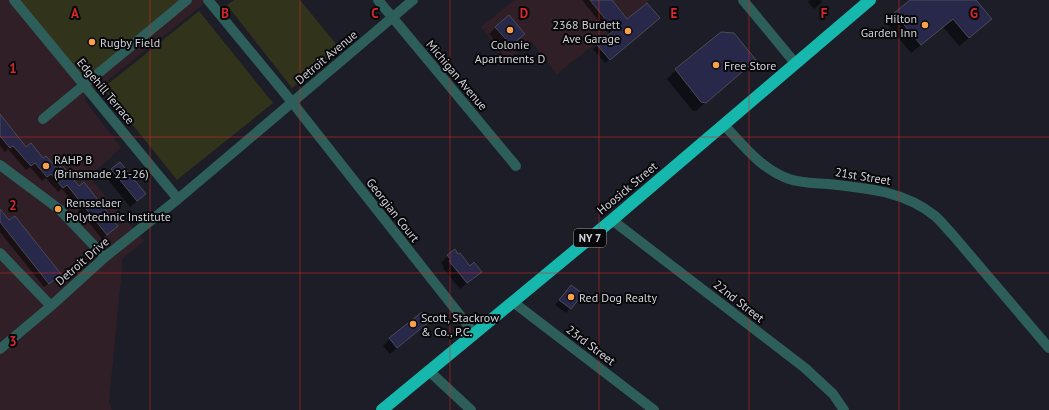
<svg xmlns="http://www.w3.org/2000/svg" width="1049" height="410" font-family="'PT Sans',sans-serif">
  <rect width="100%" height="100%" fill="#1c1d26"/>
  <path fill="#301f27" d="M0,0H209L84,99L121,148L89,177L144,241L123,258L109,402L112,410H0Z
    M514,0H650L557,74L531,41L507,60L481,27Z"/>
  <path fill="#32331b" d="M14,0H187L84,85Z
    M234,0H300L341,50L292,88L227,5Z
    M199,11L273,103L177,180L103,88Z"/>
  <path fill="#0007" d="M582,0H611L627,20L655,22L605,63L593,49L610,35Z
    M810,0H820L822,2L814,9L808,2Z
    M911,0H975L982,28L959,46L943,27L911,53L886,23Z
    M496,27L517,40L504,51L489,34Z
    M755,60L696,111L692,110L667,79L676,70Z
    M0,116L26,148L43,160L112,230L102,239L62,189L58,192L46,178L42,181L30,167L26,170L8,149L5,152L0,146Z
    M112,169L145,194L130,207L105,176Z
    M0,210L55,279L44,287L0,232Z
    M448,256L480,272L460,289L443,268L444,267L441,263Z
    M571,286L570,308L566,313L555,305Z
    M428,321L390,354L383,346L390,339Z"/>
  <path fill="#28294a" stroke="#4a4b55" d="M590,0H612L627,19L647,3L660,18L610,60L597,45L614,30Z
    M910,0H976L992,19L969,38L953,19L921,45L894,13Z
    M509,15L525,34L511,45L495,27Z
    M721,32L734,33L756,60L706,103L701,102L675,69Z
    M0,114L26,147L31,143L43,158L46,156L58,169L62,165L79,186L84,182L118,226L107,235L67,185L63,188L51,174L47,177L35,163L31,166L13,146L10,148L0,136Z
    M120,162L146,194L137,201L111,169Z
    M0,209L9,220L15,216L61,274L49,284L0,222Z
    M455,249L458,254L460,253L470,266L474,262L482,272L467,283L449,261L451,260L447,255Z
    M571,285L583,294L571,309L559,300Z
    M422,312L430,321L397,348L389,338Z"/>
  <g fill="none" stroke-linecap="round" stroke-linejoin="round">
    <path stroke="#2d5e5a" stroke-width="10" d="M14,0L178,199
      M208,0L292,102L474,333
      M378,0L516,166
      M743,0L795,63
      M43,119L187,0
      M724,125C743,145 761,169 789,179C800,183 816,183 828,184C866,188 904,191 935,216C941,221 946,228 952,234L1049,348
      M0,165L59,209L105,257
      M612,220L805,368L833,394L844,410
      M0,253L51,306
      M513,302L654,410
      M0,349L51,306L105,257L178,199L413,0
      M429,371L471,410"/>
    <path stroke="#16b8ae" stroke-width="12" d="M382,410L612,220L870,0"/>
  </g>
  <path fill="none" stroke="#d62828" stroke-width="1" stroke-opacity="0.55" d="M150,0V410M300,0V410M450,0V410M599,0V410M749,0V410M899,0V410M0,137H1049M0,273H1049"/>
  <g fill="#f9a04c" stroke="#08080b" stroke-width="1.5">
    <circle cx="925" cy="25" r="4"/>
    <circle cx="510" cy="30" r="4"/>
    <circle cx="628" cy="31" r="4"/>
    <circle cx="92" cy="42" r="4"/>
    <circle cx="716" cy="65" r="4"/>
    <circle cx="46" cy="166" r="4"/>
    <circle cx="58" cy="209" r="4"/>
    <circle cx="571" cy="297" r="4"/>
    <circle cx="413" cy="324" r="4"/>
  </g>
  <g text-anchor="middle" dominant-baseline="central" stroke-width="4" stroke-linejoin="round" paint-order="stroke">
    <rect fill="#08080b" stroke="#95959a" stroke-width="1" x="574" y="229" width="32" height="18" rx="3"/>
    <g font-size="11" font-weight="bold" fill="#d1d2d8">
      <text x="590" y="238">NY 7</text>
    </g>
    <g font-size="12" fill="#d1d2d8" stroke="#08080b" text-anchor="start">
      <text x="917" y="18" text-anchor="end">Hilton<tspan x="917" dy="14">Garden Inn</tspan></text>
      <text x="620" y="24" text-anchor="end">2368 Burdett<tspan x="620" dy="14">Ave Garage</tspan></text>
      <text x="100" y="42">Rugby Field</text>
      <text x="510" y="44" text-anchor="middle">Colonie<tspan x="510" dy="14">Apartments D</tspan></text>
      <text x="724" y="65">Free Store</text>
      <text x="54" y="159">RAHP B<tspan x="54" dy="14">(Brinsmade 21-26)</tspan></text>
      <text x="66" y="202">Rensselaer<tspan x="66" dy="14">Polytechnic Institute</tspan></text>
      <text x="579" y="297">Red Dog Realty</text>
      <text x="421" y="317">Scott, Stackrow<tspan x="421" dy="14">&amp; Co., P.C.</tspan></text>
    </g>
    <g font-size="12" fill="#d1d2d8" stroke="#08080b">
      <text transform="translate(326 57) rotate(-40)">Detroit Avenue</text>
      <text transform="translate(457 75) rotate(50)">Michigan Avenue</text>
      <text transform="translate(106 91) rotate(50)">Edgehill Terrace</text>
      <text transform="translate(863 176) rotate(9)">21st Street</text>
      <text transform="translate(627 188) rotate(-40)">Hoosick Street</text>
      <text transform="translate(393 210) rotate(52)">Georgian Court</text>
      <text transform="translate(82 261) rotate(-41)">Detroit Drive</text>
      <text transform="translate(739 301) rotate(38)">22nd Street</text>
      <text transform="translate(591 345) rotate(37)">23rd Street</text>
    </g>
  </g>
  <g font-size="13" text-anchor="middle" font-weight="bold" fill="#d62828" stroke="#08080b" stroke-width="4" stroke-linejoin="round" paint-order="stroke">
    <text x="75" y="18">A</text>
    <text x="225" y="18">B</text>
    <text x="375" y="18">C</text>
    <text x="524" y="18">D</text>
    <text x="674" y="18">E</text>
    <text x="824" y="18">F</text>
    <text x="974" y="18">G</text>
    <text x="13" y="73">1</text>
    <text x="13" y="210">2</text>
    <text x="13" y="346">3</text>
  </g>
</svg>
